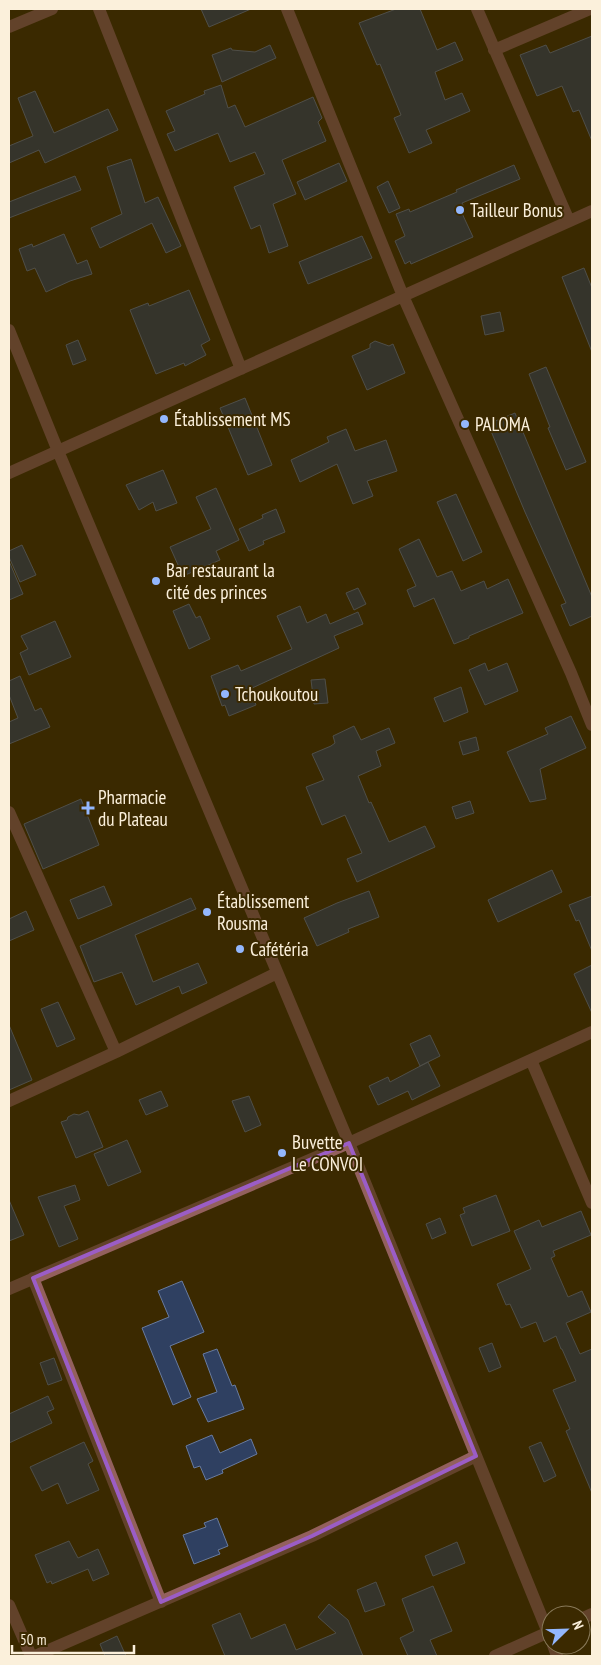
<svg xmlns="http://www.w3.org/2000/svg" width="601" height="1665" font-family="'PT Sans Narrow',sans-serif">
  <rect width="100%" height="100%" fill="#3b2900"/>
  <path fill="#2f4061" stroke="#687ba0" d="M201,9H251L209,27Z
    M396,9H420L437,50L455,42L463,60L435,72L445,100L462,93L470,111L426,130L432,143L409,153L394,118L401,115L380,64L377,65L359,23Z
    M592,36V141L579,110L573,112L562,86L537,96L520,55L546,45L550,53Z
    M270,45L276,58L222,82L212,55L231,48L232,50L255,52Z
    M221,85L228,108L235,105L245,127L313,97L322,118L318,122L326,141L282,160L296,194L273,204L288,246L269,253L260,225L251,229L234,187L265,174L255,152L230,162L218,133L175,151L167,134L175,131L166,111L205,94L204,91Z
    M35,91L54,133L108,109L118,130L45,163L39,150L9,163V146L33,136L18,98Z
    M131,159L145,203L158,197L181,246L166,253L152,223L100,248L91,228L122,214L107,167Z
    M339,163L347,181L305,200L297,182Z
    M514,165L520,179L462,203L464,207L460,209L473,237L411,264L410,261L405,264L395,241L405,236L396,214L409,209L410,212L457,192L456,190Z
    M75,176L81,190L9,218V202Z
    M388,181L400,208L389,213L377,187Z
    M64,234L77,264L87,260L92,274L70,281L46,292L35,268L27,271L19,249L32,244L33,247Z
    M362,236L372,258L308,284L299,262Z
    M584,268L592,288V352L562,277Z
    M189,290L210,340L201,345L206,355L185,366L184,363L156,374L130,310L148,303L149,306Z
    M500,312L504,331L485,335L481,316Z
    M78,340L86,360L73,365L66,345Z
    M375,341L389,346L393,344L405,373L367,390L352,356L370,348V344Z
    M546,367L586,462L566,470L548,428L550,427L529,374Z
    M245,398L272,465L248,475L220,408Z
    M515,413L592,597V616L570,626L561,605L566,603L525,512L488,424Z
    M346,429L355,451L386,440L397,471L367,481L373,496L353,504L337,464L300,482L291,460L329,442L327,437Z
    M163,470L177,503L156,511L153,502L139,510L126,485Z
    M216,488L239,540L216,551L220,560L183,576L170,547L211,529L196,497Z
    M456,494L482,552L463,561L437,502Z
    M276,509L285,532L263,541L264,544L249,551L239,529L263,518L262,515Z
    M419,539L437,577L452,571L461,591L484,581L487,589L508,579L523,613L469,636V638L454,644L434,598L414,607L407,590L416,586L399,549Z
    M22,545L36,575L20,582L9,557V551Z
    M9,561L23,594L9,600Z
    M358,588L366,604L354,610L346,593Z
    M189,604L196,618L200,616L210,639L189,649L173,611Z
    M300,606L307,623L326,614L330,624L358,612L363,624L334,636L339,648L250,689L256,705L229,716L225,705L222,706L211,676L238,665L241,671L292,649L277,616Z
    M55,621L71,657L29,675L20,653L28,649L21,636Z
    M485,663L488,671L507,663L518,691L485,705L469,670Z
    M20,676L35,711L41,708L50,727L9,744V722L18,718L9,695V681Z
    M325,679L328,703L314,704L311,680Z
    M461,687L468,712L444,722L434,698Z
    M571,716L586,748L540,769L546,799L530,802L507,752L548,734L545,728Z
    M354,726L361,740L389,728L395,743L376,751L381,766L358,776L369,803L371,802L389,842L425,826L435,847L357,882L347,859L362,853L345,815L322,825L306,787L324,780L312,754L331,746L335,743L333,736Z
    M476,737L479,750L463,755L459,742Z
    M81,799L99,845L43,869L24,824Z
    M470,801L474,813L456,819L452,807Z
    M552,870L562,892L498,922L488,900Z
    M104,886L112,905L78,919L70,900Z
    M369,891L379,917L348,929L349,932L317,946L304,918L337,903Z
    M592,896V951L579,920L576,921L569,905Z
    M191,898L196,909L135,935L153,982L198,963L207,983L182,994L179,986L136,1005L122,972L94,982L80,946Z
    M26,911L34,930L9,941V919Z
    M592,965V1013L574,974Z
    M58,1002L75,1039L57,1047L41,1009Z
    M9,1025L32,1080L9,1090Z
    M430,1035L440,1056L420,1066L410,1044Z
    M428,1062L440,1086L412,1100L408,1091L378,1105L369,1086L388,1077L390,1082Z
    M161,1091L168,1106L146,1115L139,1100Z
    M249,1096L261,1125L245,1132L232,1101Z
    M88,1111L103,1147L76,1158L61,1122L67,1120L68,1117L74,1114L79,1115Z
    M127,1140L141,1172L108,1186L94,1154Z
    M75,1185L80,1200L64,1206L78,1239L59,1247L38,1197Z
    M496,1195L510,1231L472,1246L460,1215L465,1213L463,1208Z
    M9,1200L24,1235L9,1241Z
    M581,1211L591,1235L553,1251L555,1256L551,1258L568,1297L582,1291L591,1312L566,1323L580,1354L592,1349V1493L566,1431L570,1429L553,1390L576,1381L562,1349H561L556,1336L544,1342L536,1322L521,1328L510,1304L506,1305L497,1284L531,1269L514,1231L539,1220L542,1227Z
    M440,1218L446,1233L432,1239L426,1224Z
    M182,1281L204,1332L170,1346L191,1397L173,1405L142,1328L169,1317L158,1291Z
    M492,1343L501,1367L489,1372L479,1348Z
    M217,1349L232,1386L235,1385L244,1409L208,1422L197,1399L217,1392L203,1354Z
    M54,1358L62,1380L48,1385L40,1363Z
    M48,1396L54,1409L47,1412L52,1423L9,1443V1414Z
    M212,1435L220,1453L251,1439L257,1454L222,1470L223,1473L206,1480L200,1466L194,1468L186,1446Z
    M84,1442L93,1461L88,1464L99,1490L67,1504L58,1483L42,1491L30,1467Z
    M541,1442L556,1476L544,1482L529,1447Z
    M217,1518L228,1546L218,1550L220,1554L194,1564L183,1535L206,1527L204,1523Z
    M69,1541L78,1558L98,1549L109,1574L93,1581L88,1569L52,1584L51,1581L47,1583L35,1555Z
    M457,1542L465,1563L433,1576L425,1556Z
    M376,1582L385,1605L365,1612L357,1590Z
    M433,1586L452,1631L430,1640L437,1656H408L400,1638L414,1631L402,1599Z
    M329,1604L348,1620L363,1656H225L212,1625L240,1613L251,1639L285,1624L296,1650L336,1633L318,1617Z
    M117,1636L126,1656H105L100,1644Z"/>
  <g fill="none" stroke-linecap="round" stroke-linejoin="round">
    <path stroke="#93605d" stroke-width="12" d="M99,9L241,369
      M287,9L403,296L571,673L592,725
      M477,9L569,221
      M9,27L52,9
      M494,50L590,9
      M9,330L58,451L349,1143L551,1640
      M9,473L592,211
      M9,812L116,1052
      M531,1060L592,1203
      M9,1101L116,1052L277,973
      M33,1278L161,1602
      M9,1289L349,1143L592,1032
      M9,1605L31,1656
      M581,1619L592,1614
      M553,1645L557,1656
      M35,1656L312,1536L476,1456
      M495,1656L551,1631"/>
  </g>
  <path d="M0 0H601V1665H0ZM349,1143L476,1456L312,1536L161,1602L33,1278Z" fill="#3b2900" fill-opacity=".55" fill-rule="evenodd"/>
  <path fill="none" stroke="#9b5dc6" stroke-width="4" stroke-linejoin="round" d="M349,1143L476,1456L312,1536L161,1602L33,1278Z"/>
  <g fill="#93b7fd" stroke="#3b2900" stroke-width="2">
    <circle cx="460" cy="210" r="5"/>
    <circle cx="164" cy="419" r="5"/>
    <circle cx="465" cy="424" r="5"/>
    <circle cx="156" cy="581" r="5"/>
    <circle cx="225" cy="694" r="5"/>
    <path d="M85.5 800.5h5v5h5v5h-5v5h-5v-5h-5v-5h5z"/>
    <circle cx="207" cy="912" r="5"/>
    <circle cx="240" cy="949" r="5"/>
    <circle cx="282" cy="1153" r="5"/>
  </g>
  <g text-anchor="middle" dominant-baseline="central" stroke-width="4" stroke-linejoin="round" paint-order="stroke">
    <g font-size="19" fill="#fbf0db" stroke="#3b2900" text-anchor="start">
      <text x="470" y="210">Tailleur Bonus</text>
      <text x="174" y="419">Établissement MS</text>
      <text x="475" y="424">PALOMA</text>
      <text x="166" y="570">Bar restaurant la<tspan x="166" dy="22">cité des princes</tspan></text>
      <text x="235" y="694">Tchoukoutou</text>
      <text x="98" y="797">Pharmacie<tspan x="98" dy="22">du Plateau</tspan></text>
      <text x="217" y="901">Établissement<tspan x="217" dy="22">Rousma</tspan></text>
      <text x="250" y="949">Cafétéria</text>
      <text x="292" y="1142">Buvette<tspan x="292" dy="22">Le CONVOI</tspan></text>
    </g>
  </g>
  <rect width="601" height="1665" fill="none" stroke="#fbf0db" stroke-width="20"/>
  <g transform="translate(566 1630) rotate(67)"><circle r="24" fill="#3b2900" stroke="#887958"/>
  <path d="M0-4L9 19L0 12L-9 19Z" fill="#93b7fd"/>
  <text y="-8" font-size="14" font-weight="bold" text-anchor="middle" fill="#fbf0db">N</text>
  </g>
  <path d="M12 1645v8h122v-8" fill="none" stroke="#fbf0db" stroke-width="2.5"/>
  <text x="20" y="1645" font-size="15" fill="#fbf0db" stroke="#3b2900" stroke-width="4" paint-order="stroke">50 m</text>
</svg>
